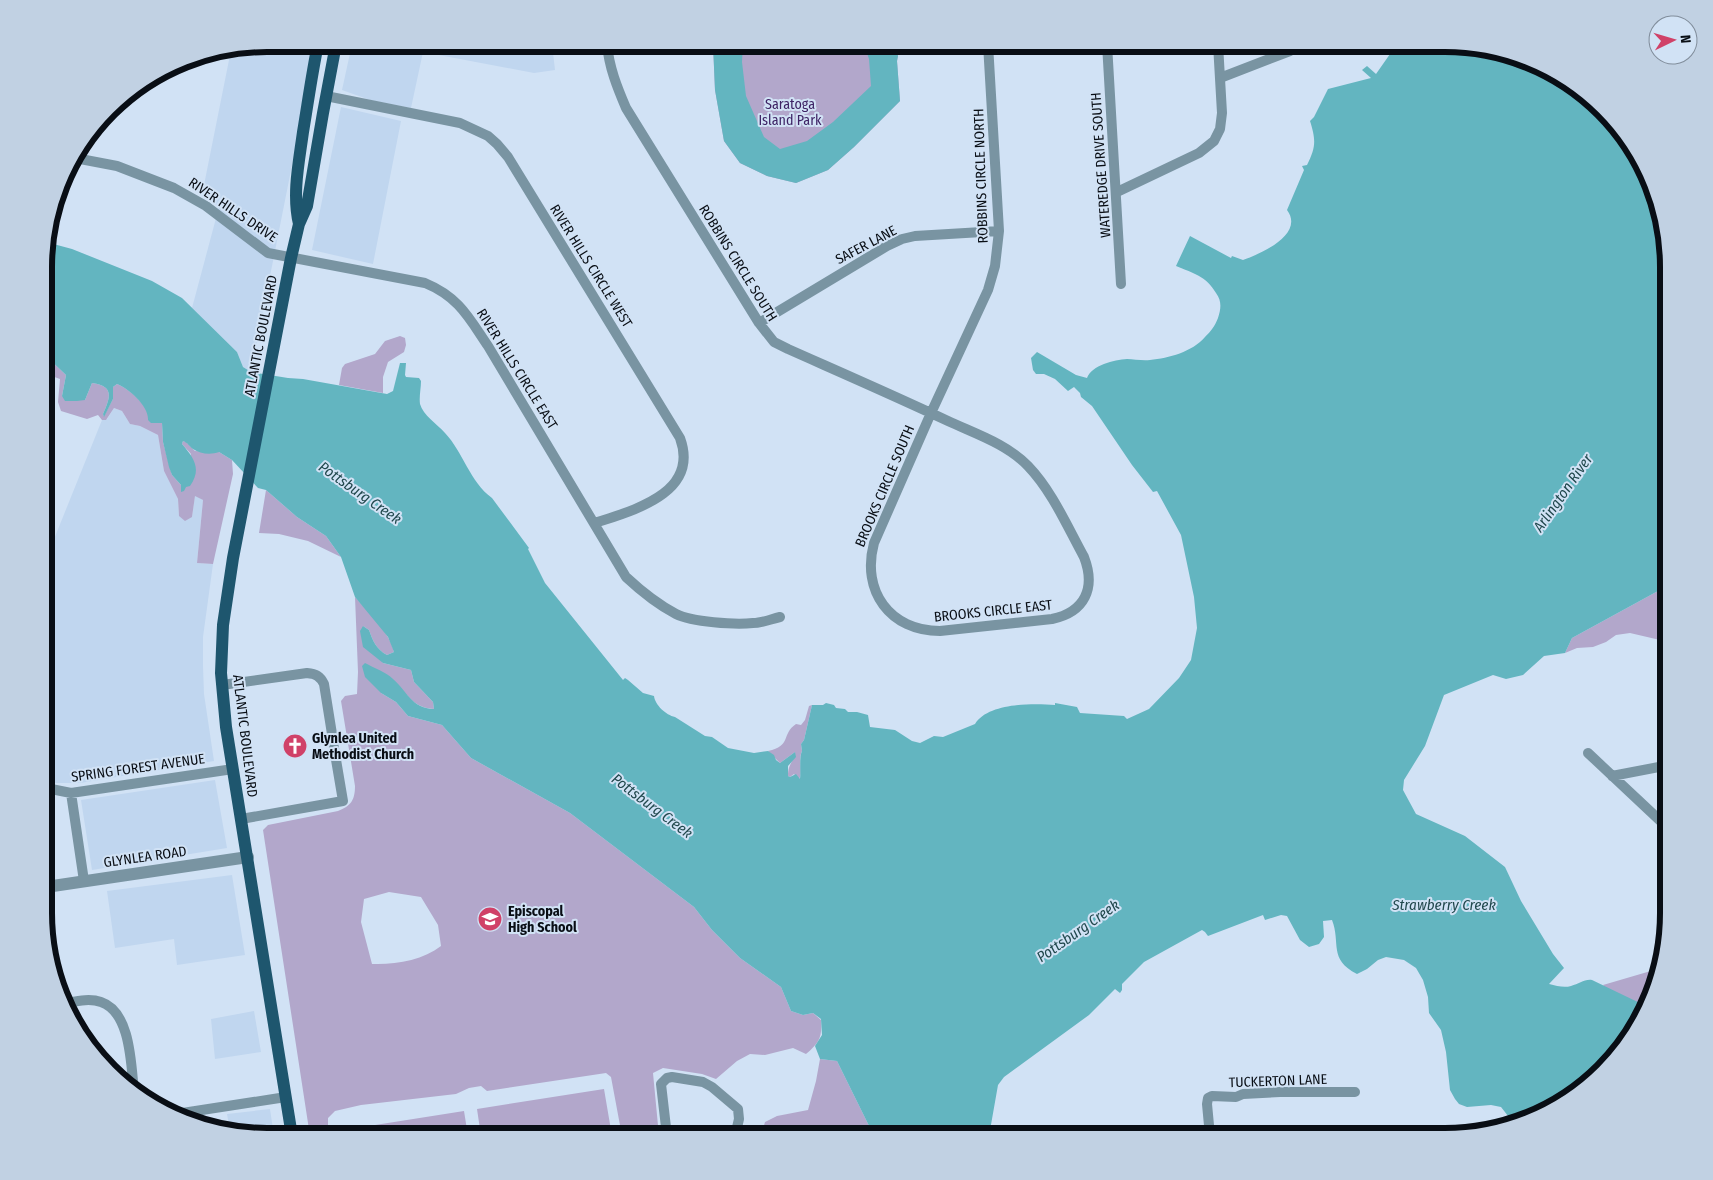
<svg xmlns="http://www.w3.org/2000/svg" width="1713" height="1180" font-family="'Fira Sans Condensed',sans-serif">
  <rect width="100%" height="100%" fill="#d1e2f5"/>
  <path fill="#c0d6ef" d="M268,44H316L251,372L243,367L237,352L192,308L219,207L202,195L230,55L216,54Z
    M352,44H552L555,70L534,73L423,52L411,108L370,100L342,90Z
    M341,107L401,121L373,264L312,250Z
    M114,408L122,411L130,424L140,426L158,435L164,471L178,499L179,516L192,517L195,495L203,500L197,563L213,564L203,637V666L204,694L214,761L80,783H56L46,779V559L102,420L107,419Z
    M215,780L227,848L92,870L81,800Z
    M232,875L245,955L177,965L174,939L115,948L107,891Z
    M254,1011L261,1052L215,1059L211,1019Z
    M270,1109L274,1136H253L230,1131L227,1114Z"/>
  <path fill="#b2a7cb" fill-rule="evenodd" d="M713,44H894L898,56L897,61L900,101L854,147L828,170L796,183L767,176L740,163L724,141L715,90Z
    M400,336L405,338L406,345L404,352L388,362L383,377V393L339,385L342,368L345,364L375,354L385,341Z
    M46,356L66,375L62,396L85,400L92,383C115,386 110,398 103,414L104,416L113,399V387L117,384C129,389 150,406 149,420L158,423H162L163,442L172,475L181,485L191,454L182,444L183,441L186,442L195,451L219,452L232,460L233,474L213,564L197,563L203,500L195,496L192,517L185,521L179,516L178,499L164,471L158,435L140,426L130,424L122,411L114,408L106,420H102L98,415L87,419L61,411L58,402L60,379L46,374Z
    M266,490L297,517L326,536L341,557L308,541L279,534L259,533Z
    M1658,591H1669V639L1660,640L1630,633L1616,635L1606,642L1593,647L1577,648L1565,653L1572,638Z
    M355,597C369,613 389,631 394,652L387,655C376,649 373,641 369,630L363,626L383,663L411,670L414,682L433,702L434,709C422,708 414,704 407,695L381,693L396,702L408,716L442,725L471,758L570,813L694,907L712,930L740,958L781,987L791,1011L803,1015L813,1013L821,1020C822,1037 820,1042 806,1054L793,1048L765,1055L750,1054L737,1061L716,1079L702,1074L663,1068L653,1073L659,1136H622L611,1077L606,1073L487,1091L481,1086L469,1088L456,1094L361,1105L335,1111L328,1118V1136H310L263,830L268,825L338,811C351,806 355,800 355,786L341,701L345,696L357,694L358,672ZM389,892L421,897L438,925L441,946C423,960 395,965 372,964L361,922L364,899Z
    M812,705L804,740L801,744L802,751C798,759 803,771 799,780L794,774L790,777L788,776C788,764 793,763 795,752L780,763L768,751C792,746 781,734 796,724L801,725L805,720L809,706Z
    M1661,968L1657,985L1634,1028L1603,985Z
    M820,1059L837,1061L874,1136H761L765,1122L777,1116L808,1110L816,1081Z
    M604,1089L612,1136H481L477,1109Z
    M464,1111L468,1136H338L337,1131Z"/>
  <path fill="#63b5c0" d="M713,44H743L742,62L746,96L764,137L780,149L807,141L833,122L871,86L869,59L864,44H894L898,56L897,61L900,101L854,147L828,170L796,183L767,176L740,163L724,141L715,90Z
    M1397,44H1460L1518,56L1581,90L1646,168L1669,253V494L1665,498L1660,519L1664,556L1669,570V591H1658L1572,638L1565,653L1544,656L1523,675L1506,679L1493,675L1444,695L1425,746L1404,780L1403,790L1416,814L1465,836L1505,867L1521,901L1553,954L1564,968L1549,984C1557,986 1564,988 1571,986C1579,984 1584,979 1592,980L1646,1006L1623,1048L1545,1113L1512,1121L1501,1107L1491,1105L1467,1107L1459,1104L1455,1099L1450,1090L1446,1052L1441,1030L1429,1013L1428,997L1423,980L1416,968L1404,960L1386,957L1378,960L1367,969L1357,974C1328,959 1341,943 1332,920L1323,921L1324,937L1319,944L1309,947L1300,940L1287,916L1281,915L1265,920L1263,915L1208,936L1205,932L1202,930L1144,962L1122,984V990L1120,993L1115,989L1089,1015L1004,1077L998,1085L989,1136H874L837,1061L820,1059L815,1046L822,1035L821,1019L813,1013L803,1015L791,1011L781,987L740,958L712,930L694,907L570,813L471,758L442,725L408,716L396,702L381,693L365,677L362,666L365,663C374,668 386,672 393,679C408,692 411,708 434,709L433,702L414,682L411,670L383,663L363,647L360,631L363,626L369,630C373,641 376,649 387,655L394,652L388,637L355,597L341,557L326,536L297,517L266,490L258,488L232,460L219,452C211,455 200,454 193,449C189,446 188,443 183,441L182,444C194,458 202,469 190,486L186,487L184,491L181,492V485L172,475L169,467L163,442L162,423H151L148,420C149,406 129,389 117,384L113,387V399L104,417L103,414C110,398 115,386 92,383L85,400L77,401H65L62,396L66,375L46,356V242L72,249L152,281L182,298L237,352L243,367L251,372L288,378L303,379L387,394L393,391L400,363H406L405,375L406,377L419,378L421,381C421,388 419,397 420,404C423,415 437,424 445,433C463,452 470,482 492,498L529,548L528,549L545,583L623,680L625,678L628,680L643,693L654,696C655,705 666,715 675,717L705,736L712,737L728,748L754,753L768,751L774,755L776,760L780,763L795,752L796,757L788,766V776L790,777L796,774L800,779C801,771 799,757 802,751L801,744L804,740L812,705H823L826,703L834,705L836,708L845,709L848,712H857L868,715L870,727L895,730L912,741L920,743L934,736L943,737L975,724C988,703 1032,703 1055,705V703L1077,707L1080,713L1124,716L1127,719L1149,709L1179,678L1191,660L1197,628L1194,597L1181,535L1157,491L1153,492L1132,465L1092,406L1081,397L1080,393L1074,387L1068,391L1055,379L1044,374H1036L1033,370L1031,358L1037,352L1076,375L1087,378C1092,365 1114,360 1127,359C1134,359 1142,361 1150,360C1169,358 1192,352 1205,337C1211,331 1215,326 1218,318C1221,309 1222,301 1216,293C1206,276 1193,273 1176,266L1190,236L1231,258L1232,256L1243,260C1261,254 1305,234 1287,210L1304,170L1302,166L1307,165C1316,147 1316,140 1310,121L1314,117L1328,89L1371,78L1362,70L1367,66L1376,74Z"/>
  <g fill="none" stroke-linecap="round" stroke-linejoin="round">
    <path stroke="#7994a2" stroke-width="10" d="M607,44C609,67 617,87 626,108L759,323L774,342L788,349C842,373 895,396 948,421C976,434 1007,444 1028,466C1052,491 1067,526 1084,557C1096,588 1085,612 1052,619L940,631C890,631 861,591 874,543L931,413L988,290L995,266L999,231L988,44
      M1107,44L1121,284
      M1220,78L1290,51L1302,44
      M326,96L460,123L488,136L497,144L508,157L680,438C700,493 634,510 595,523
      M75,158L117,166L174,188L206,206L268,253L425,283C459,297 469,318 488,346L626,577C641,591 657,604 676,614C692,622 735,625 753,623C762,623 771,619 780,617
      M1117,192L1199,153L1214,141L1220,129L1222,113L1218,44
      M759,323L887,246L902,239L915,236L999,231
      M222,685L307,673C316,674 320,676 324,684L332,734
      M1588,753L1669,829
      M1612,776L1669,765
      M46,788L71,793L233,769
      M71,793L84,881
      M241,819L343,801L333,742
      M66,1003C77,1001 90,998 101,1002C131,1012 131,1065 134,1092
      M176,1114L286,1097
      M667,1136L661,1084L667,1078L672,1077L703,1082L712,1087L738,1109L739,1119L735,1136
      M1210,1136L1207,1104L1208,1098L1212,1096L1236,1097L1243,1094L1280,1092H1355
      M1362,1136C1374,1132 1390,1129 1401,1136"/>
    <path stroke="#7994a2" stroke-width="12" d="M46,887L248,857"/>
    <path stroke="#1e566e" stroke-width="12" d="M299,224C292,194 299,162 303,132C308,102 312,73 318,44
      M292,1136L226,727L221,673L223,625L233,558L291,258L299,224L307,206L323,113L336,44"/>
  </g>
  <defs>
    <symbol id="church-disc" viewBox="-11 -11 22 22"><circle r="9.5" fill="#d04168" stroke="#d1e2f5"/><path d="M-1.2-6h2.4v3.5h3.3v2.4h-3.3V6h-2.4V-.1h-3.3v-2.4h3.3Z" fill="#fff"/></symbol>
    <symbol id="school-disc" viewBox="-11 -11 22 22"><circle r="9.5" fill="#d04168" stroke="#d1e2f5"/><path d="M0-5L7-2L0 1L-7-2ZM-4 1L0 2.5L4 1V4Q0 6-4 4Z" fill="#fff"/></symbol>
  </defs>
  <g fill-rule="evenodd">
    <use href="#church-disc" x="281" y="732" width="28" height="28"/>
    <use href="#school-disc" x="476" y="905" width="28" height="28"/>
  </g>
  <g text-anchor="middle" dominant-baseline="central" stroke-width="4" stroke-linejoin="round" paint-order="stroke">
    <g font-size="14" fill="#3e2365" stroke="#d1e2f5">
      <text x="790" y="104">Saratoga<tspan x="790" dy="16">Island Park</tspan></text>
    </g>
    <g font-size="14" fill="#090e15" stroke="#d1e2f5">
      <text transform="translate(1101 165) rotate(-94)">WATEREDGE DRIVE SOUTH</text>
      <text transform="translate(981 176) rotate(-92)">ROBBINS CIRCLE NORTH</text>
      <text transform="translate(233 210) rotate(34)">RIVER HILLS DRIVE</text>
      <text transform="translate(866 245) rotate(-28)">SAFER LANE</text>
      <text transform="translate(738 263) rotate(58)">ROBBINS CIRCLE SOUTH</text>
      <text transform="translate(591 266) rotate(58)">RIVER HILLS CIRCLE WEST</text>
      <text transform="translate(261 336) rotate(-79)">ATLANTIC BOULEVARD</text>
      <text transform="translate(517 369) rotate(58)">RIVER HILLS CIRCLE EAST</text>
      <text transform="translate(885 486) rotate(-67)">BROOKS CIRCLE SOUTH</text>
      <text transform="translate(993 611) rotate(-6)">BROOKS CIRCLE EAST</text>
      <text transform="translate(245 736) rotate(83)">ATLANTIC BOULEVARD</text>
      <text transform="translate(138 768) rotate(-8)">SPRING FOREST AVENUE</text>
      <text transform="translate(145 857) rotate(-8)">GLYNLEA ROAD</text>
      <text transform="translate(1278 1081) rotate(-2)">TUCKERTON LANE</text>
    </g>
    <g font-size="14" font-weight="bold" fill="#090e15" stroke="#d1e2f5" text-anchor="start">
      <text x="312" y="738">Glynlea United<tspan x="312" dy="16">Methodist Church</tspan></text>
      <text x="508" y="911">Episcopal<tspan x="508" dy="16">High School</tspan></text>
    </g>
    <g font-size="15" font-style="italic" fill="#21484d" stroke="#d1e2f5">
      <text transform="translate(360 493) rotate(35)">Pottsburg Creek</text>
      <text transform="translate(1563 493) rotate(-55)">Arlington River</text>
      <text transform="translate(652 806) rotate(37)">Pottsburg Creek</text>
      <text x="1444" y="905">Strawberry Creek</text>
      <text transform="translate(1078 931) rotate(-35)">Pottsburg Creek</text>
    </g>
  </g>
  <path d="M0 0H1713V1180H0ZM267 52H1445A215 215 0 0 1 1660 267V913A215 215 0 0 1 1445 1128H267A215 215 0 0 1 52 913V267A215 215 0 0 1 267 52Z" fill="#c1d1e3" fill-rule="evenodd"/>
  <path fill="none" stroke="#090e15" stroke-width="6" d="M267 52H1445A215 215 0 0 1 1660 267V913A215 215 0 0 1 1445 1128H267A215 215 0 0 1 52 913V267A215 215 0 0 1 267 52Z"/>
  <g transform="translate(1673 40) rotate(85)"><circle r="24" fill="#d1e2f5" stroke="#818d9b"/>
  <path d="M0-4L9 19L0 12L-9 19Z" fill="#d04168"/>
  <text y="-8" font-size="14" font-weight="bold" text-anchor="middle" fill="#090e15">N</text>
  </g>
</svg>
